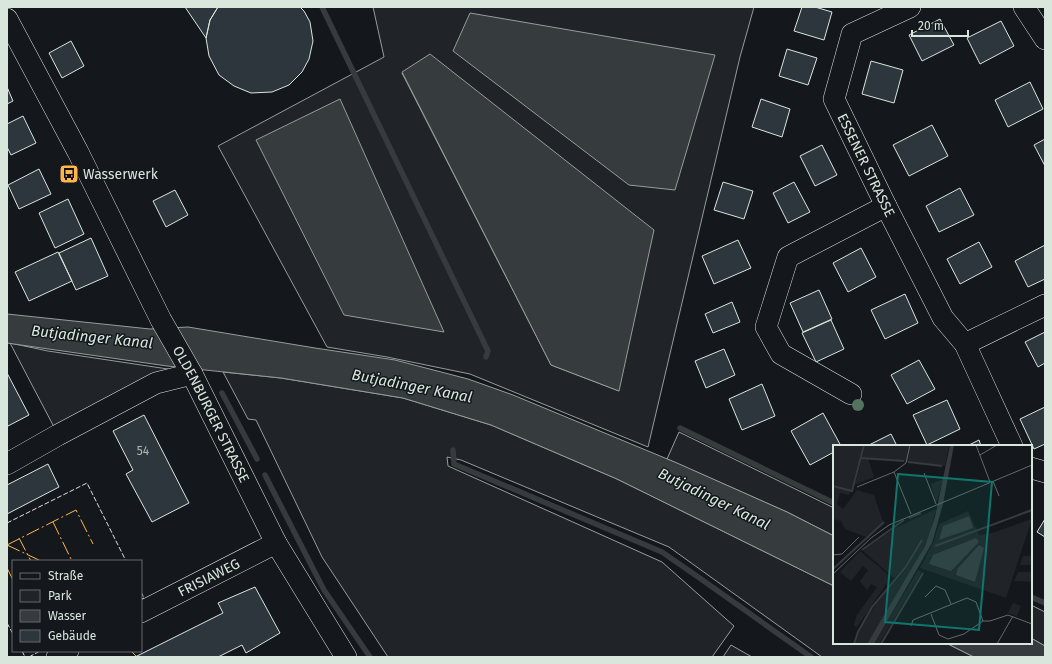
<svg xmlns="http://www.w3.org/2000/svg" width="1052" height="664" font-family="'Fira Sans',sans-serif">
  <rect width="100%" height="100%" fill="#14181c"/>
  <path fill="#202428" stroke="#939e99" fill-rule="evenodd" d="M373,7H754L740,57L648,447L470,374L387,357L327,347L218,146L384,57ZM402,73L619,391L551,365Z
    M10,343L48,351L168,369L173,382L54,427Z
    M223,372L281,378L403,398L491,425L617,479L834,586V643H946L974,657H822L669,547L461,460L447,457L448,466L662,562L734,626L712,657H388L322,557L256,420L248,419Z
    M679,432L834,508V536L787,512L667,459Z
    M1031,605L1045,612V646L1031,638Z
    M731,645L752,657H723Z"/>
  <path fill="#363b3e" stroke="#939e99" d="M470,13L715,55L675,190L629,185L453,51Z
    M430,54L654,230L619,391L551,365L402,72Z
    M340,99L444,332L344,315L256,140Z
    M7,314L150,329L188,327L315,348L395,360L468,379L513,395L677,463L787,512L834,536V586L617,479L491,425L403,398L281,378L167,366L7,343Z
    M1031,638L1045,646V657H974L946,643H1031Z"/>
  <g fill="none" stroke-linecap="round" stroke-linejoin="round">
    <path stroke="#363b3e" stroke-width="5.5" d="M322,7L488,351L486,357
      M222,393L257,459
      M680,428L834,503
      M453,450L454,464L662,552L701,579L811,657
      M265,475L324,590L370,657
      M1031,597L1045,603"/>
  </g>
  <path fill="#2c363c" stroke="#d8e6dc" d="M185,7H218L210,20L206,38Z
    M218,7H300L304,11L310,22L313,41L309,59L302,72L289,85L272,92L251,93L234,86L219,75L209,56L206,38L210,20Z
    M802,7H815L832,12L824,40L794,31Z
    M940,19L954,45L922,61L909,35Z
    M1001,21L1014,46L980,64L967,38Z
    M71,41L84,66L62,78L49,53Z
    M787,49L817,58L808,85L779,76Z
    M871,61L903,70L894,103L862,94Z
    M1030,82L1043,109L1008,127L995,100Z
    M7,87L13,101L7,104Z
    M761,99L790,109L782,137L752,127Z
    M23,116L36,143L11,155L7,147V124Z
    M932,125L948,156L909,176L893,145Z
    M1045,139V166L1034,145Z
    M822,145L837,175L815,186L800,156Z
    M39,169L51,194L19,209L8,185Z
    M723,182L753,191L744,219L714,210Z
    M794,182L810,212L788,223L773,193Z
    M960,188L974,215L939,232L926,206Z
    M175,190L188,215L166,227L153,201Z
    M68,199L84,234L55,248L39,213Z
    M91,238L108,276L76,290L59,253Z
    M738,240L751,268L714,284L702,256Z
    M979,242L992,267L960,284L947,259Z
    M1045,245V279L1028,287L1015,261Z
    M861,248L876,277L848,292L833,263Z
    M58,252L72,281L29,301L15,272Z
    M819,290L832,319L803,332L790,303Z
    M905,294L918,323L885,339L871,310Z
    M732,302L740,322L713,333L705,314Z
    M831,320L844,349L816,362L802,333Z
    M1045,332V363L1038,367L1025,342Z
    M724,349L735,375L706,388L695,361Z
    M919,360L935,389L907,404L891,375Z
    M7,373L29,415L8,426L7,424Z
    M762,384L775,416L742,430L729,399Z
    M947,400L960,429L927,445L913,415Z
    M1045,407V444L1034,449L1020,419Z
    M823,413L841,446H834V452L810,465L791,431Z
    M144,415L189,503L152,522L126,474L133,470L113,431Z
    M891,434L897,446H867Z
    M979,440L981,446H967Z
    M48,464L59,487L7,514V485Z
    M1045,519V537L1037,532Z
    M255,587L280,633L246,653L242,645L218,657H135L223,613L218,603Z"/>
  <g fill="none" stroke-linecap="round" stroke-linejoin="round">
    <defs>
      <g id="minor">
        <path id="s1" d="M910,7L852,34L834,99L886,206L943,318L965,344L1012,446"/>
        <path d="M1024,7L1045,39"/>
        <path id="s2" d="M7,19L78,152L161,320L192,374L276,543L346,657"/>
        <path d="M965,344L1045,305"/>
        <path d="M851,394L781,354L766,327L788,257L886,206"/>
        <path d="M7,464L58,435L156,383L192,374"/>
        <path d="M1031,468L1045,472"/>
        <path id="s3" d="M141,612L276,543"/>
        <path d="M57,657L68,651"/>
      </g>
    </defs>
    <use href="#minor" stroke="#d8e6dc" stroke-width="22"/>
    <use href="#minor" stroke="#14181c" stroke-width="21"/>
    <path stroke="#d8e6dc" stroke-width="1" stroke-dasharray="5 2" stroke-linecap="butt" d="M7,523L87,483L126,561
      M141,592L144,598L141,599
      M7,623L13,634
      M22,651L25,657
      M29,657L40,651"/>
    <path stroke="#ffb74d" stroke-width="1" stroke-dasharray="14 3 2 3" stroke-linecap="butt" d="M53,522L71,559L68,561
      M19,538L31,561
      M7,545L76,510L93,544
      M7,545L41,561
      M7,568L13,580
      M131,651L137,657"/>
  </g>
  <circle fill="#55745f" cx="858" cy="405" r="6"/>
  <defs>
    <symbol id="bus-square" viewBox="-11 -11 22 22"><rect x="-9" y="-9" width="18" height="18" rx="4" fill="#ffb74d" stroke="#14181c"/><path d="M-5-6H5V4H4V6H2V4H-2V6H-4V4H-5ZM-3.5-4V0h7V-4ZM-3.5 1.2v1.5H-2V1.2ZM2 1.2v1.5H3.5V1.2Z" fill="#111"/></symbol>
  </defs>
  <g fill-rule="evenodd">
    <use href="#bus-square" x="58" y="163" width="22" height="22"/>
  </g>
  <g text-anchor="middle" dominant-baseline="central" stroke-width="3" stroke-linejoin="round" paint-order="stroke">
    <g font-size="12" fill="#adbab4">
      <text x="143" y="451">54</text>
    </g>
    <g font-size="14" fill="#d8e6dc" stroke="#14181c">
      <text stroke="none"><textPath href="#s1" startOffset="205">ESSENER STRASSE</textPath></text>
      <text stroke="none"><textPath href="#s2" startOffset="445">OLDENBURGER STRASSE</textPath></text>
      <text stroke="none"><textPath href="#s3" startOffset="76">FRISIAWEG</textPath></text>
    </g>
    <g font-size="14" fill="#d8e6dc" stroke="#14181c" text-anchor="start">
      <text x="83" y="174">Wasserwerk</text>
    </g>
    <g font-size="15" font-style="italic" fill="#d8e6dc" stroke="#14181c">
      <text transform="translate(92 337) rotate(6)">Butjadinger Kanal</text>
      <text transform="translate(412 386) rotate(11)">Butjadinger Kanal</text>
      <text transform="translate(714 499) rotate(26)">Butjadinger Kanal</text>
    </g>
  </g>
  <g transform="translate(833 445)">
    <rect width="199" height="199" fill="#14181c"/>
    <path d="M0,0H30L18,45L0,40ZM32,0H116L112,21L29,12ZM29,13L35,14L41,32L22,40ZM110,34L104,56H102L98,39ZM0,42L18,46L16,50L7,48L4,59L10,64L24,45L41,50L50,77L33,92L12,84L8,76L0,74ZM103,64L97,89L83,118L34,199H22L29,181L43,159L73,124L88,94L71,123L61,133L30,106L62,83ZM135,66L146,90L159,88L199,74L173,153L87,123L100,98L106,79ZM27,106L58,132L24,182L21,180L24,170L44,142L38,139L34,145L27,136L35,125L30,121L18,136L7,127ZM190,111H199V120H187ZM85,125L89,127L46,199H41ZM185,127H199V137L181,136ZM180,158L188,161L184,171L175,168Z" fill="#202428"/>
    <path d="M117,0H121L110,59L99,98L41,199H34L92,101L102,72ZM136,71L140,83L106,95L110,81ZM143,93L146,97L118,126L96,119L100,110ZM146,100L151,103L142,137L123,130L125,123Z" fill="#363b3e"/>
    <path fill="none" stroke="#363b3e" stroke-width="2" d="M28,13L71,16M75,17L109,21M0,41L19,46L31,0M76,73L88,68M102,101L199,65M29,105L71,75M0,124L51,77M21,199L25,187L39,162L72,123L89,95M48,199L90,128"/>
    <path fill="none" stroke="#626a69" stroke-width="1" d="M143,0L157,37M147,10L164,0M61,27L73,18L77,0M91,28L103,59M160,36L166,51M24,42L61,27L78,69M0,110L9,109L26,92M0,129L38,93L56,80L199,20M92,152L103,141L112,145L118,159M98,169L106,190L115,194L131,189L150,176M150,176H157L175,170L199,179M78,181L80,175L134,153L143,157L150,176M164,199L180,171"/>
    <path fill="#0f766e" fill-opacity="0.15" stroke="#0f766e" stroke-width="2" d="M65,29L159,37L146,185L52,177Z"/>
    <rect width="199" height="199" fill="none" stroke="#d8e6dc" stroke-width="2"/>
  </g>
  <rect width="1052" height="664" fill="none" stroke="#d8e6dc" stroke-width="16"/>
  <rect x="12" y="560" width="130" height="92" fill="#14181c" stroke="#626a69"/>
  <rect x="20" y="573" width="20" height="6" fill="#14181c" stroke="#626a69"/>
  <text x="48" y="580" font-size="12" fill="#d8e6dc">Straße</text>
  <rect x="20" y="590" width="20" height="12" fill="#202428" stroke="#626a69"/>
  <text x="48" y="600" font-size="12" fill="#d8e6dc">Park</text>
  <rect x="20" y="610" width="20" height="12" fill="#363b3e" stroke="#626a69"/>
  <text x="48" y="620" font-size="12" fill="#d8e6dc">Wasser</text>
  <rect x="20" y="630" width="20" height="12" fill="#2c363c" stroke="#626a69"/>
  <text x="48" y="640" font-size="12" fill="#d8e6dc">Gebäude</text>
  <path d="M912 30v6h56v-6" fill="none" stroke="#d8e6dc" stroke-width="2"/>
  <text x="918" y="30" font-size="12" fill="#d8e6dc" stroke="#14181c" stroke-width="3" paint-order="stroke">20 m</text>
</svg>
